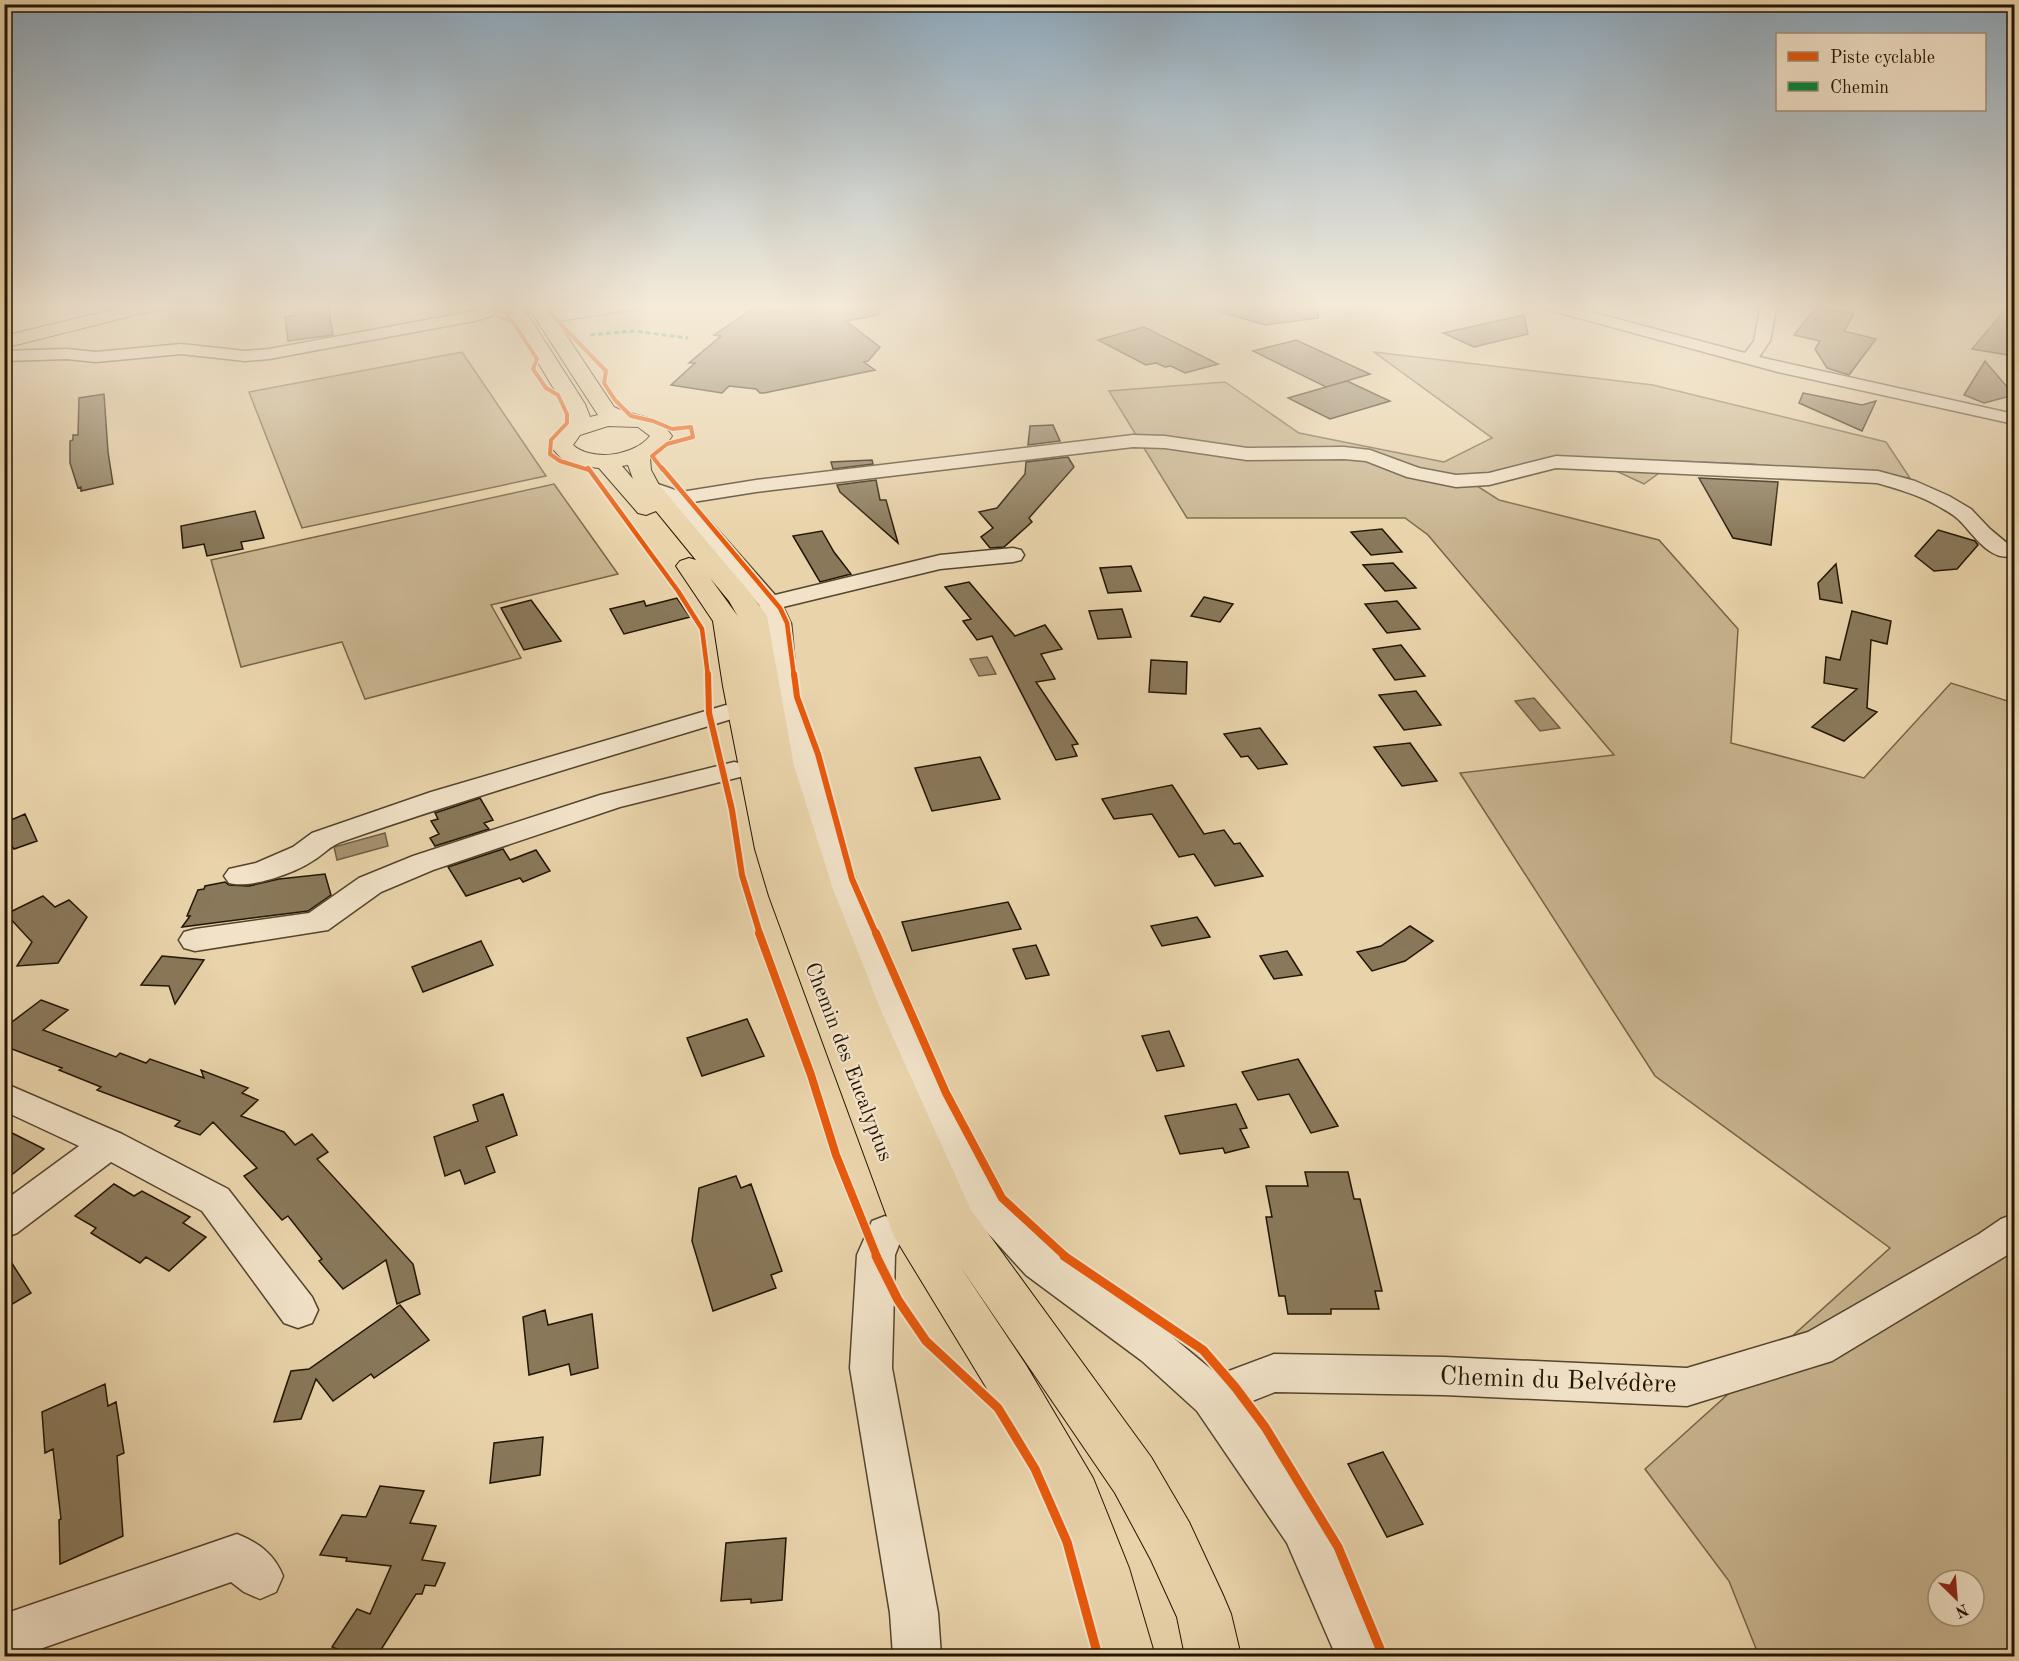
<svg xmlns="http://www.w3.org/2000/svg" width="2019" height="1661" font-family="'Old Standard TT',serif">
  <rect width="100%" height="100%" fill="#e9d3aa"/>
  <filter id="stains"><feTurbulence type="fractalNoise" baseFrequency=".00333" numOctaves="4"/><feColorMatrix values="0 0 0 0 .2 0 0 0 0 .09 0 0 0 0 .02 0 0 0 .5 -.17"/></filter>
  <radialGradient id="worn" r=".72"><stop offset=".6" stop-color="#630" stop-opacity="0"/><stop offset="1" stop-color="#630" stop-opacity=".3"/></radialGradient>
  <path fill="#c7b38e" stroke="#746448" stroke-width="1.5" fill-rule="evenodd" d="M462,352L546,476L302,528L249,392Z
    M1374,352L1653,385L1886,442L1910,478L1752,464L1676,461L1644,484L1588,458L1477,486L1499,500L1659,540L1738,629L1731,743L1864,778L1951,683L2014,703V1656H1759L1729,1581L1645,1469L1890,1248L1655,1076L1460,773L1614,755L1428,535L1405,518H1187L1109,391L1225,382L1299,433L1444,462L1492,438ZM1938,1580H1974V1616H1938Z
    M554,484L618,574L491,605L521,658L365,699L342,642L241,667L211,560Z"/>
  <path fill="#a59271" stroke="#716045" stroke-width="1.5" d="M987,657L996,674L979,676L970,659Z
    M1534,698L1560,728L1540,731L1515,701Z
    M385,833L388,846L337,860L334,847Z"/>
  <path fill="#89785a" stroke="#221503" stroke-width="1.5" d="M314,304H328L333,335L288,341L285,317L294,316V308Z
    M790,304H878L879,315L846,321L880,347L868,361L864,362L875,370L764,393H760L756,389L729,386L722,393L671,385L695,363H689L721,336L714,335L754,308L782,311Z
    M1215,304H1318V318L1265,325L1214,310Z
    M2010,304H2014V356L1972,349Z
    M1816,307L1854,314L1844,331L1876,339L1849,375L1827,368L1815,349L1820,341L1794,335Z
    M1524,315L1528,334L1474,347L1443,333Z
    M1144,327L1218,364L1185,373L1171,366L1165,367L1156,363L1146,365L1098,340Z
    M1296,340L1370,374L1326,387L1253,351Z
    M1985,361L2014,395L1984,403L1964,395Z
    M1347,381L1390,401L1330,419L1288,398Z
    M1803,393L1862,405L1876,401L1862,431L1799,403Z
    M104,394L108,452L113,484L81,491V487L78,488L70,463V441L73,440V435H78L79,398Z
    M1053,425L1060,441L1028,445L1030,426Z
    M1068,457L1074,467L1029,518L1032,522L1004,547L990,548L981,537L993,528L979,512L997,508L1025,474L1026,462Z
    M872,460L873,464L833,469L831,462Z
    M1699,478L1778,482L1771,545L1733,538Z
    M876,480L880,500H886L898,543L840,492L837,485Z
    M255,511L264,538L241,542L243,549L207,556L204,544L183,548L181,526Z
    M1382,529L1402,552L1371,555L1351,532Z
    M1938,530L1975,541L1978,545L1957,569L1934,571L1915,556Z
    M822,531L834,552L851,574L820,582L793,536Z
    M1393,563L1416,588L1385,591L1363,565Z
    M1836,564L1842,603L1820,599L1818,583Z
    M1131,566L1141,591L1108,593L1100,568Z
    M969,582L1015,636L1045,625L1062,649L1041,654L1055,679L1036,682L1078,744L1072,745L1077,756L1056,760L992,636L977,640L963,621L971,619L945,587Z
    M1204,597L1233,604L1220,622L1191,616Z
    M677,598L690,617L624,634L610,609L644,601L646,606Z
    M531,600L561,641L524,650L501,608Z
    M1397,601L1420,629L1387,633L1365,604Z
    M1122,609L1131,637L1098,639L1089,611Z
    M1852,611L1891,621L1887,644L1871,640L1867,708L1877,712L1844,741L1812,727L1857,689L1824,683L1826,657L1840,660Z
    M1401,645L1425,676L1395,680L1373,649Z
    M1151,660L1187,662L1186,694L1149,692Z
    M1416,691L1441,725L1404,730L1379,695Z
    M1260,728L1287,764L1258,769L1248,756L1241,757L1224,734Z
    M1410,743L1437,781L1402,786L1374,747Z
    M980,757L1000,799L932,811L915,768Z
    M1172,785L1204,834L1224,830L1234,844L1240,843L1263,876L1215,886L1194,854L1179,857L1152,814L1114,819L1102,799Z
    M480,798L493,820L484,823L489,829L435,846L430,838L439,834L431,821L438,819L435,813Z
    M25,814L37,841L14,849L11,845L4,847V823Z
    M503,849L510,860L536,850L550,871L523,882L520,878L466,896L448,867Z
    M325,874L331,895L308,911L182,927L190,916H187L198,890L204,889L205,886L225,882L229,885L249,886L279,879Z
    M43,896L55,907L69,900L87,917L58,963L17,966L32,942L6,914Z
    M1008,902L1021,929L912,951L902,922Z
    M1197,917L1210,937L1162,946L1151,926Z
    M1410,926L1433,941L1405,961L1372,971L1357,952L1381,946Z
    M481,941L493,965L423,992L412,967Z
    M1036,945L1049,975L1026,979L1013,949Z
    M1287,951L1302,975L1274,979L1260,956Z
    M162,956L204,960L175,1004L169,986L141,985Z
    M41,1000L68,1010L43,1030L116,1057L120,1053L146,1063L150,1059L204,1078L201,1070L248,1088L242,1093L258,1100L241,1116L284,1132L295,1145L312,1134L328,1152L317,1159L413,1264L420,1294L397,1304L386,1260L343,1289L319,1261L322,1259L288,1216L282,1220L244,1176L257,1168L213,1122L200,1135L175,1126L180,1121L97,1090L101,1087L59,1070L62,1068L4,1046V1028Z
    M747,1019L764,1056L702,1076L687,1038Z
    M1169,1031L1184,1066L1157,1071L1142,1036Z
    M1298,1059L1338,1126L1311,1133L1289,1094L1258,1100L1242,1072Z
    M503,1094L517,1135L486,1147L495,1172L465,1184L460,1170L445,1176L434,1137L478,1121L473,1105Z
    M1236,1104L1247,1128L1240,1129L1249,1147L1225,1153L1223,1148L1180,1154L1165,1116Z
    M4,1129L44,1149L4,1181Z
    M1305,1172H1348L1354,1199H1360L1382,1291H1375L1379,1309H1331V1314H1288L1285,1296H1279L1266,1217H1272L1266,1186H1308Z
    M736,1176L741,1188L751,1184L782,1271L771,1275L776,1288L713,1311L692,1241L699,1188Z
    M114,1184L134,1196L142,1191L190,1217L183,1223L206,1237L169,1271L146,1257L140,1263L91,1233L96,1228L75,1216Z
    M4,1251L31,1293L4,1309Z
    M400,1305L429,1340L374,1378L371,1374L333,1401L316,1379L301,1419L274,1422L291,1371L309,1369Z
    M545,1310L548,1325L592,1314L598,1368L571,1375L569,1364L529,1375L523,1317Z
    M105,1384L108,1406L116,1402L124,1453L117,1456L123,1536L60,1564L59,1520L61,1519L53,1449L45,1453L42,1412Z
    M543,1437L540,1475L490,1483L494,1443Z
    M1383,1452L1423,1524L1387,1537L1348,1464Z
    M380,1486L424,1491L410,1523L436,1526L422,1560L445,1563L435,1586L425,1585L422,1594H416L377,1656H355L332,1647L357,1609L370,1614L391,1566L346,1561L347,1558L320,1555L342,1515L366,1517Z
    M786,1538L782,1600L751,1603V1599L721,1601L726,1543Z"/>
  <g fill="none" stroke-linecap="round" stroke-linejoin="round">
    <defs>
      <path id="minor" d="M495,304L515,305L513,308L479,320L269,359L245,361L181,354L96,362L67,359L4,361V351L67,349L96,352L181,344L245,351L269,349L475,311Z
        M604,304H643L635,309L544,323L536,318L544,313Z
        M1536,304H1561L1745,353L1754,341L1761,304H1777L1770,341L1759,357L2014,414V424L1778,372L1538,307Z
        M1133,435L1165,436L1247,448L1344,447L1370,450L1419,468L1456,475L1489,473L1556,456L1878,471L1915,481L1949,496L1971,509L1990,529L2014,549L2013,556C1989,562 1973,533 1958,519C1953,514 1945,510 1938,506C1919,495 1898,489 1877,483L1556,468L1489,485L1456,487L1407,477L1366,461L1344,459L1247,460L1165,448L1133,447L756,492L693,502L775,595L940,555L1013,548L1021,550L1024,555L1021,560L1013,562L940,569L783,607L791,624L796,679L805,726L856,880L906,1005L999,1195L1054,1251L1170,1335L1218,1375L1274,1354L1444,1357L1687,1368L1808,1332L1979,1234L2001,1219L2014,1214V1251L1832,1361L1687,1406L1444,1395L1275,1392L1242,1405L1319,1511L1384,1656H1336L1287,1543L1197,1411L1142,1361L1026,1275L973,1217L874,1005L826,880L779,726L772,679L767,624L759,605L672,502L642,491L639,487L642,483L649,481L681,492L756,480Z
        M726,705L735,708L739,713L735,718C603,758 471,797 341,842C330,846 324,854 314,860C295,873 251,889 229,883L224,876L229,869L256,863L293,847L312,833L431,792Z
        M734,762L744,764L748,770L744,776L620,807L433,870L381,892L328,930L195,951L184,948L179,940L184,932L195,929L309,913L359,878L413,856L600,795Z
        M4,1083L122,1134L228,1189L312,1297L318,1310L312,1323L298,1328L284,1323L202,1211L111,1162L17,1233L4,1238V1201L79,1146L4,1111Z
        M885,1216L898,1221L904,1232L895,1255L892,1368L938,1613L941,1656H893L890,1613L850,1368L857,1255L872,1221Z
        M237,1534C259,1543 274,1554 283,1576L276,1592L260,1599L244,1592L231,1582L20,1656H4V1614Z"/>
      <path id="primary" d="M498,304H517L526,312L585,404L590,417L598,415L532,313L522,304L546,305L614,407C637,419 655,412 672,436L662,450L650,458L651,470L659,485L747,589L767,616L794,766L833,889L882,1013L971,1210L1151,1457L1189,1522L1223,1595L1231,1614L1241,1656H1185L1177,1617L1151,1560L1115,1493L960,1266L1026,1365L1093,1478L1129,1568L1155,1656H1099L1075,1568L1054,1508L992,1397L894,1236L769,896L755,849L723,686L713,621L676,566L680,561L689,558L696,560L656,511L646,515L638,513L599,468L582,466L562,459L550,446C553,436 559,428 569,424L563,404L512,319ZM608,426L638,427L650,436C634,456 592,462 573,445L580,435ZM628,465L633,479L622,466ZM710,578L729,601L740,620L737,615Z"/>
      <path id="trunk" d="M135,304H166L163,308L4,348V336Z"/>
    </defs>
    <use href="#minor" stroke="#54442d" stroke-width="3"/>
    <use href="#primary" stroke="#221503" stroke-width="2"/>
    <use href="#trunk" stroke="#221503" stroke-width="2"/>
    <use href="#minor" fill="#f1e2c8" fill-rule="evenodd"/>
    <use href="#primary" fill="#e9d3aa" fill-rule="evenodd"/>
    <use href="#trunk" fill="#e9d3aa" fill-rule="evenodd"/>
    <path stroke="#00873e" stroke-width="3" stroke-dasharray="5 3" stroke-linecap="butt" d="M590,335L633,331L688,338"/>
    <defs>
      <path id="cycleway-far4" d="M500,304L491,305L499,317L513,322L537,359L533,369L546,388L558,395L567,414V423L551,440L550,454L560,461L589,470
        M552,304L548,311L606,371L604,383L615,400L631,416L653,421L672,429L691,427L693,437L667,444L652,456L663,470"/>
      <path id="cycleway-far3" d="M588,468L678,591L702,629L708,676
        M662,468L780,608L787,623L794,676"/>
      <path id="cycleway-far2" d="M708,674L709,713L732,810L742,875L760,934
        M794,674L797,697L818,754L852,879L876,934"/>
      <path id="cycleway-far1" d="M759,933L811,1075L836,1155L877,1257
        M876,933L946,1093L1002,1198L1066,1257"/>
      <path id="cycleway" d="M876,1256L898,1300L926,1341L998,1408L1035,1469L1067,1542L1098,1656
        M1064,1256L1203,1350L1235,1387L1265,1427L1338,1547L1383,1656"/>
    </defs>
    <use href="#cycleway-far4" stroke="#f1e2c8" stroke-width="6"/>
    <use href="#cycleway-far3" stroke="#f1e2c8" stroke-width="8"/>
    <use href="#cycleway-far2" stroke="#f1e2c8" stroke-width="10"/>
    <use href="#cycleway-far1" stroke="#f1e2c8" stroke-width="11"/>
    <use href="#cycleway" stroke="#f1e2c8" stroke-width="13"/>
    <use href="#cycleway-far4" stroke="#e8590c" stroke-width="4"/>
    <use href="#cycleway-far3" stroke="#e8590c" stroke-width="4.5"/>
    <use href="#cycleway-far2" stroke="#e8590c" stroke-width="6"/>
    <use href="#cycleway-far1" stroke="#e8590c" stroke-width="8"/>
    <use href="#cycleway" stroke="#e8590c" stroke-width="9"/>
  </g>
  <linearGradient id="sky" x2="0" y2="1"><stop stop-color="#8da6b8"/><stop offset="0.57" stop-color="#f5ebd9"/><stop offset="1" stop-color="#f5ebd9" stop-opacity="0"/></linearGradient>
  <rect width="2019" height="537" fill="url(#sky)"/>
  <g text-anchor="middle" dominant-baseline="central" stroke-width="4.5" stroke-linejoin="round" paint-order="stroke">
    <g font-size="21" fill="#221503" stroke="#f1e2c8">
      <text transform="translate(848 1062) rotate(69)">Chemin des Eucalyptus</text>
    </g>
    <g font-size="26" fill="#221503" stroke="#f1e2c8">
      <text transform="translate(1558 1381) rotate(2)">Chemin du Belvédère</text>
    </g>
  </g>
  <rect width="2019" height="1661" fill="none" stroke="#e9d3aa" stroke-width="24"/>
  <rect x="6" y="6" width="2007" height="1649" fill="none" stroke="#221503" stroke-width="3"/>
  <rect x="12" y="12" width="1995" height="1637" fill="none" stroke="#221503" stroke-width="1.5"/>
  <rect x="1776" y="33" width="210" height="78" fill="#f1e2c8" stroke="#9e9079" stroke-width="1.5"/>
  <rect x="1788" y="52" width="30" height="9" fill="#e8590c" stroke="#9e9079" stroke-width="1.5"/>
  <text x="1830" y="63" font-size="18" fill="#221503">Piste cyclable</text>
  <rect x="1788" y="82" width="30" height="9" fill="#00873e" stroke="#9e9079" stroke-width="1.5"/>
  <text x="1830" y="93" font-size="18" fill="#221503">Chemin</text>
  <g transform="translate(1956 1598) rotate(155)"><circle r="28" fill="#f1e2c8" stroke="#9e9079" stroke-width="1.5"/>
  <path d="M0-4.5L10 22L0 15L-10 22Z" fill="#8f2418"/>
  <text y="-9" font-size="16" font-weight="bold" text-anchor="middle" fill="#221503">N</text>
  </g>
  <rect width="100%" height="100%" filter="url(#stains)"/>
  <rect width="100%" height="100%" fill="url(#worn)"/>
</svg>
